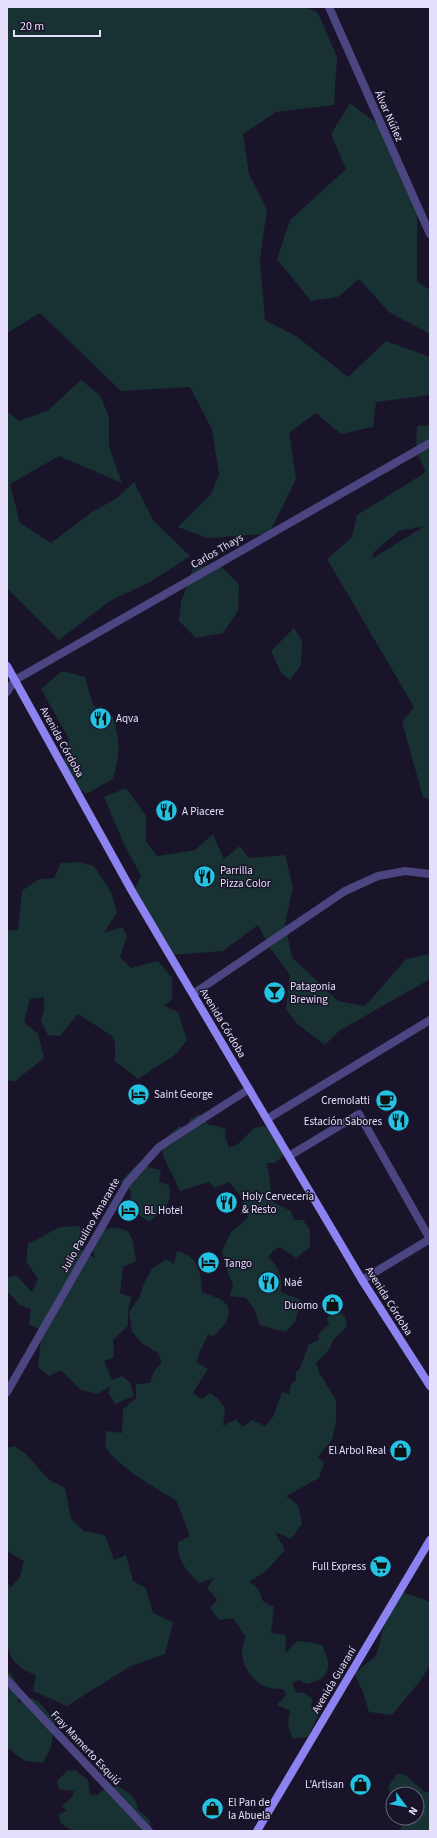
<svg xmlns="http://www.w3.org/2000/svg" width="437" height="1838" font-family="'Source Sans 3',sans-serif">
  <rect width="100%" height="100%" fill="#191429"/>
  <path fill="#183132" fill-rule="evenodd" d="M7,7H306L318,13L337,57L334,105L276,112L243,134L249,174L267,209L260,260L265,320L296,336L348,377L386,341L430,357V395L376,402L373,427L341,434L316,413L289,433L296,479L269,534L207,538L178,527L211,494L219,474L212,430L190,387L121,391L40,313L7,333Z
    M350,103L383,128L417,204V282L430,290V334L389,312L359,279L338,297L311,301L277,259L290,220L346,169L331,134Z
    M81,380L100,395L109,417V446L122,483L59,456L10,484L20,523L51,543L92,512L117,498L134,482L153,520L190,556L152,581L110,601L59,640L7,588V411L19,421L48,410Z
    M430,425V521L428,524L430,523V800L423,797L402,722L414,707L327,559L352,537L357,515L426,472L416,451L417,426ZM425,526L373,558H372L374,552L399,531Z
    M218,563L239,585L238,611L223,633L196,638L179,621L181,602L193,568Z
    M294,628L302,640L301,665L290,680L281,673L271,651Z
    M62,671L85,677L93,705L113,717C121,745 120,752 113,779L86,794L76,786L64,762L69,739L41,689Z
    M126,788L146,816V841L157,856L195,850L213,834L224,859L240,846L249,858L285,855L293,887L285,924L292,957L338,1001L365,1006L406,959L430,954V979L339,1031L325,1045L297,1024L286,1009L290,975L270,948L258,925L223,951L170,955L133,893L141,876L124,844L104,797Z
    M79,862L94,866L111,892L117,912L104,933L122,927L127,936L120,957L131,968L158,961L172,978V999L164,1006L178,1012L187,1040L175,1055L138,1079L115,1061V1043L112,1036L78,1014L60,1036L48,1035L41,1021L44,1011V997L30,999L24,1022L38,1034L44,1058L14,1082L7,1080V930H18L22,891L39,879L54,878L61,863Z
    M200,1114L209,1125L218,1126L226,1129L225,1136L229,1148L238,1144L254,1128L264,1126L284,1137L283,1156L275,1163H267L273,1202L291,1211L294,1220H303L310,1230V1247L296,1258L280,1247L273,1251L268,1257C280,1269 282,1275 281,1292L301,1300L295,1322L285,1332L260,1325L254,1309L246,1298L230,1296L233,1285L226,1268L222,1251L231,1232L242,1223L248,1217L240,1195L229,1182L215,1188L209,1182L180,1191L163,1156C160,1141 168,1134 180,1126L188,1132L190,1119Z
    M139,1162L151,1168L161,1170L159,1182L169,1185C173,1204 163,1211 149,1222L132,1210L130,1189L120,1182Z
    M80,1226L85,1238L80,1249L95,1258L91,1245L100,1230C132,1224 132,1232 136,1261L123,1267L120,1293L131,1297L128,1312V1326L113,1340L114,1357L104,1361L112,1380L122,1376L130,1382L134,1396L115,1404L108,1392L111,1386L97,1394L81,1390L61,1370L49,1376L38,1367L42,1331L29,1324L31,1309L20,1305L7,1291V1278L16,1275L32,1292L38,1279L26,1261L28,1244L60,1227Z
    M177,1251C199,1256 201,1273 202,1292C208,1295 218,1297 223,1301C237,1313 223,1328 213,1336L208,1335L200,1351L196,1362L208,1369L193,1393L202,1399L210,1393L218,1399L225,1408L223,1426L236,1419L243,1427L252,1420L265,1426L273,1417L282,1392L289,1394L291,1384L296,1380V1372L300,1368L309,1344L319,1340L318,1336L322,1330L329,1325L327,1319L331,1312L336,1308L345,1317L347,1327L334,1339L328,1351L316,1363L319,1372L336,1400V1422L332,1440L318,1457L324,1463L319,1478L286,1496L298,1505L302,1524L291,1539L275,1532L285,1550L266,1571L249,1582C251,1584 256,1586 257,1588C265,1598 256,1600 274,1607L271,1633L286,1635L285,1653L297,1641L309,1642L322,1645C327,1656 333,1669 322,1678C319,1681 311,1682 307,1684L299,1680L292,1683L296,1692L304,1693L312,1698L311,1709L317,1712L318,1716L308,1737L293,1739C288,1728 287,1723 290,1711L277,1705L286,1695L283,1689C279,1689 274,1689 270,1688C248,1682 235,1656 246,1637L233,1618L219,1620L210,1608L217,1600L207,1588L214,1578L199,1583C186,1570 177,1561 178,1542L190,1536L176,1500C161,1492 111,1462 106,1447C105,1442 106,1435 106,1431L122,1433L123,1409L136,1398V1384L150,1383L154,1371L162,1362L158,1353L143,1344L132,1332L129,1312L140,1296L144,1283L152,1269L166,1259L174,1264Z
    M14,1446L25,1453L49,1480L65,1488L71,1519L84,1531L105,1535L114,1560L126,1555L133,1581L146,1588L153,1613L173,1622L165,1654L131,1666L67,1706L33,1691L36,1675C25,1671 15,1666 10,1654C3,1639 7,1600 7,1582L11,1587L20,1577L24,1561L7,1551V1448Z
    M403,1592L430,1602V1665L420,1681L392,1715L369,1712L363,1692L354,1673L376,1656L385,1622Z
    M7,1672L10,1673L19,1686L18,1703L32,1698L39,1702L55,1721L51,1747L43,1763L25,1761L9,1749L7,1750Z
    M75,1770L88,1780L90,1794L97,1795L102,1791L118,1786C129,1793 137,1797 138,1810C146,1817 154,1820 150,1831H74C65,1826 59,1825 59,1814L67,1811L62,1806L72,1797L74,1791L59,1789L57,1781L67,1771Z
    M397,1774H404L425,1792L430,1791V1831H400L403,1823L399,1818H417V1794H393V1804L388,1787Z"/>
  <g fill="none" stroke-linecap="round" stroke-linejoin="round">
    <path stroke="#4b4582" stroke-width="8" d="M193,994L345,891L378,876L405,871L430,874
      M267,1119L430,1020
      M289,1156L359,1114L430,1239L362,1280"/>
    <path stroke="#4b4582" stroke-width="8" d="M329,7L430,234
      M7,692L15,680L430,443
      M7,1392L127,1183L159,1147L249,1089
      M7,1680L149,1831"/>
    <path stroke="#8c82f0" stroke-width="8" d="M7,666L133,893L362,1280L430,1386
      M257,1831L430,1540"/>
  </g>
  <defs>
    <symbol id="restaurant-disc" viewBox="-11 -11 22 22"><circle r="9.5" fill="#23c3e4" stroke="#191429"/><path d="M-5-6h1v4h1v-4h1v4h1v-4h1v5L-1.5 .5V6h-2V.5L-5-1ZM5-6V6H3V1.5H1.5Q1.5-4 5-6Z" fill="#111"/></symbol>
    <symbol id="bar-disc" viewBox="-11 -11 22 22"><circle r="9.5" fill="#23c3e4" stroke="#191429"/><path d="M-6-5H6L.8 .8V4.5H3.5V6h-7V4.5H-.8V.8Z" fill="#111"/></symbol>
    <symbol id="hotel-disc" viewBox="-11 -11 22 22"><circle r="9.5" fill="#23c3e4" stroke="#191429"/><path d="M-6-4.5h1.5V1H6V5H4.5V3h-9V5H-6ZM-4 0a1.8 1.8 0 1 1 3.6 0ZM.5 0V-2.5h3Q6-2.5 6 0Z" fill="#111"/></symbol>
    <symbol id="cafe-disc" viewBox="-11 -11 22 22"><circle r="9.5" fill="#23c3e4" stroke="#191429"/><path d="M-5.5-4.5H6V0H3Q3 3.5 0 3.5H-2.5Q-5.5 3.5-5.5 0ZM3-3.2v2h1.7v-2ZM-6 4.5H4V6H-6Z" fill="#111"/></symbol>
    <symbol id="shop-disc" viewBox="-11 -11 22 22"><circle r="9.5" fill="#23c3e4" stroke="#191429"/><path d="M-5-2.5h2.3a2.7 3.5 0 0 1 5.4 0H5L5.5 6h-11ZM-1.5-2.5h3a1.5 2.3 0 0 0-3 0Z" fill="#111"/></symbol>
    <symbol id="supermarket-disc" viewBox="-11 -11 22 22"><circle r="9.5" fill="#23c3e4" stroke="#191429"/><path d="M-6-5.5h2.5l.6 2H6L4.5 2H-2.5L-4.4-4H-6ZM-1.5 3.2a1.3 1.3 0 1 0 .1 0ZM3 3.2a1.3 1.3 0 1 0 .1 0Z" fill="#111"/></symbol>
  </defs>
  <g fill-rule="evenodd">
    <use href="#restaurant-disc" x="88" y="706" width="25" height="25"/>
    <use href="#restaurant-disc" x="154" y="798" width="25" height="25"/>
    <use href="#restaurant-disc" x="192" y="864" width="25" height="25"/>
    <use href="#bar-disc" x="262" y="980" width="25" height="25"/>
    <use href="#hotel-disc" x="126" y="1082" width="25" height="25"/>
    <use href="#cafe-disc" x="374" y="1088" width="25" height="25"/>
    <use href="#restaurant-disc" x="386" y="1108" width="25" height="25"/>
    <use href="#restaurant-disc" x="214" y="1190" width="25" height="25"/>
    <use href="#hotel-disc" x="116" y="1198" width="25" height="25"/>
    <use href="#hotel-disc" x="196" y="1250" width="25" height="25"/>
    <use href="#restaurant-disc" x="256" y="1270" width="25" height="25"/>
    <use href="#shop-disc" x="320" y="1292" width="25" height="25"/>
    <use href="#shop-disc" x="388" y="1438" width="25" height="25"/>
    <use href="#supermarket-disc" x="368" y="1554" width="25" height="25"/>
    <use href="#shop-disc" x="348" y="1772" width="25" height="25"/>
    <use href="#shop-disc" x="200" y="1796" width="25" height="25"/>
  </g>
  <g text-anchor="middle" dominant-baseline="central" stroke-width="3" stroke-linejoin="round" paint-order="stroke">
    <g font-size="11" fill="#e5dffb" stroke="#191429">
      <text transform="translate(389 116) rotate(66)">Álvar Núñez</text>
      <text transform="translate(217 551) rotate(-30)">Carlos Thays</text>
      <text transform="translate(62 742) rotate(61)">Avenida Córdoba</text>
      <text transform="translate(223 1023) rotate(59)">Avenida Córdoba</text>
      <text transform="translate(90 1225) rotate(-60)">Julio Paulino Amarante</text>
      <text transform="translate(389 1301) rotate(58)">Avenida Córdoba</text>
      <text transform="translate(334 1680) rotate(-59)">Avenida Guaraní</text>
      <text transform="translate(86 1748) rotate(47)">Fray Mamerto Esquiú</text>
    </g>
    <g font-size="11" fill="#e5dffb" stroke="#191429" text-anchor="start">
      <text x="116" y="718">Aqva</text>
      <text x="182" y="811">A Piacere</text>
      <text x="220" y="870">Parrilla<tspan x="220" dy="13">Pizza Color</tspan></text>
      <text x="290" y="986">Patagonia<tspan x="290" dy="13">Brewing</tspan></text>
      <text x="154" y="1094">Saint George</text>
      <text x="370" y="1100" text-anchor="end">Cremolatti</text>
      <text x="382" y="1121" text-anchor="end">Estación Sabores</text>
      <text x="242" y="1196">Holy Cervecería<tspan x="242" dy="13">&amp; Resto</tspan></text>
      <text x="144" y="1210">BL Hotel</text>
      <text x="224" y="1263">Tango</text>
      <text x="284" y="1282">Naé</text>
      <text x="318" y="1305" text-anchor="end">Duomo</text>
      <text x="386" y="1450" text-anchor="end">El Arbol Real</text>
      <text x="366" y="1566" text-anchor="end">Full Express</text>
      <text x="344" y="1784" text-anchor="end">L'Artisan</text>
      <text x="228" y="1802">El Pan de<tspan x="228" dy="13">la Abuela</tspan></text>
    </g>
  </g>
  <rect width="437" height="1838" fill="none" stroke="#e5dffb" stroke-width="16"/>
  <g transform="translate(405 1806) rotate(122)"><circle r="19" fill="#191429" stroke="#6b657d"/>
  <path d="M0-3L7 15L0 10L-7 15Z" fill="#23c3e4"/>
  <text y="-6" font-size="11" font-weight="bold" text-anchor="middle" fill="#e5dffb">N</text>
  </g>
  <path d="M14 30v6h86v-6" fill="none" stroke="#e5dffb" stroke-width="2"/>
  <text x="20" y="30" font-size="12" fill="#e5dffb" stroke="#191429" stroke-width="3" paint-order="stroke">20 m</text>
</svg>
